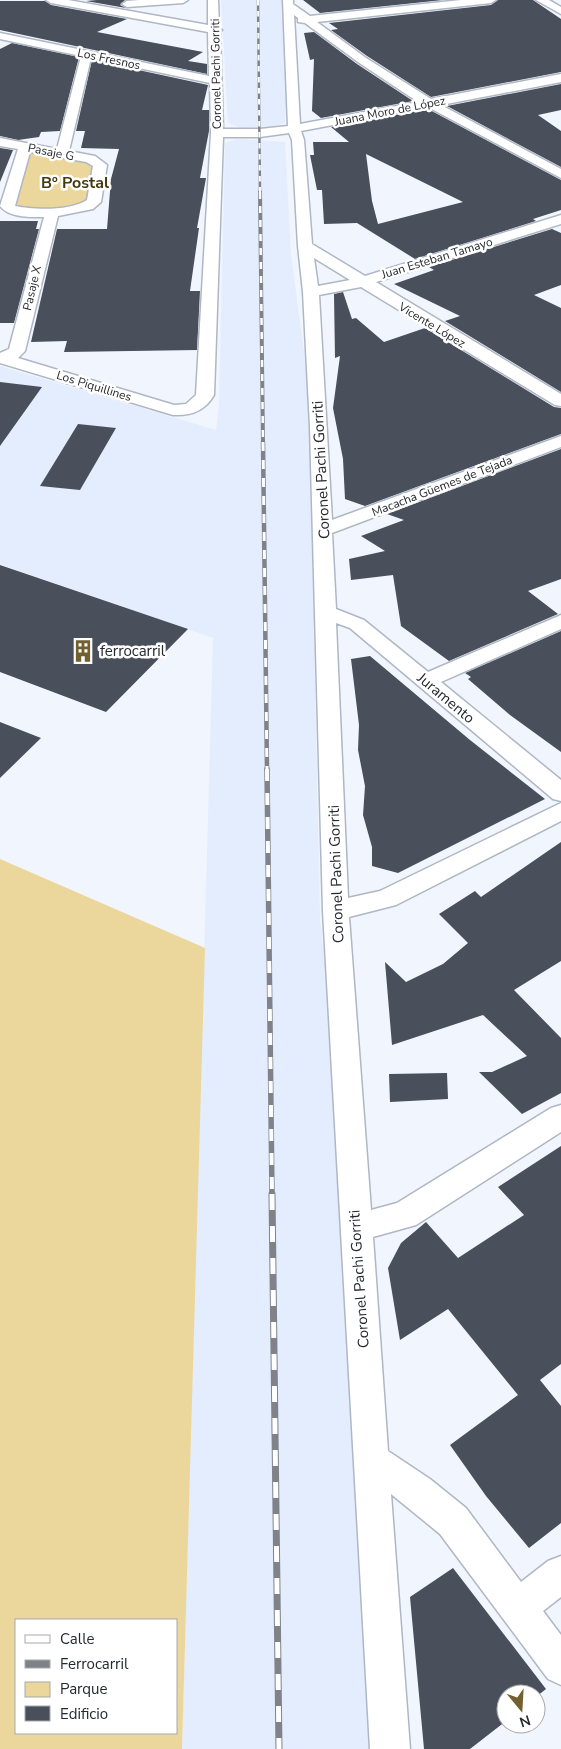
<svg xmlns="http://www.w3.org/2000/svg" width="561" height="1749" font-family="'Nunito Sans',sans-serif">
  <rect width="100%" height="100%" fill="#f1f5fe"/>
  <path fill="#e4edfe" d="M221,0H283L287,87L285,123L271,127L241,128L228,123Z
    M237,139L285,142L291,254L309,390L320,919L355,1228L390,1749H182L213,638L0,564V366L216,430L219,404L225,143Z"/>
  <path fill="#ebd69b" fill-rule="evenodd" d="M25,147L97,162L86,208L14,211L13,188Z
    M0,859L205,948L182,1749H0ZM176,1620V1733H16V1620Z"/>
  <path fill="#494f5b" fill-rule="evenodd" d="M97,0H125L120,5L126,8L86,1Z
    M303,0H443L320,13Z
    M498,0H533L561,19V72L431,97L367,56L331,30L338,29L329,23L491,5Z
    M0,1H45L51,5L127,19L97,32L203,52L188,61L207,64V74L0,30Z
    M314,32L357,64L413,101L321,118L312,111L314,59L310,60L304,33Z
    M12,43L79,57L60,131L41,132L39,137L18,140L0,136V49Z
    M92,60L208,85L202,110H209V131L200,178H206L197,228H199L190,291H200L197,350L64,352L67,341L31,342L57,229H107L111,179L119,149L81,148L85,131H76Z
    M561,84V110L538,115L561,131V167L447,106Z
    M428,109L561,180V210L533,219L536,221L415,259L357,223L324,224L322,190H317L310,155H314L313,142H349L331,127ZM366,154L463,202L378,224L372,201Z
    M0,148L13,150L0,182Z
    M0,221H38L36,229H39L14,323H0Z
    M552,229L561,233V285L534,295L561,308V392L445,321L460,316L394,284L434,270L429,267Z
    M343,292L352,319L356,318L384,342L425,328L554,407L561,408V434L365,506L345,499L343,459L333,408L340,356L335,358L334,294Z
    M0,382L42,387L0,446Z
    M78,424L116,428L80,490L40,486Z
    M561,449V579L528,591L558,614L449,661L401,626L393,575L351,580L349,559L385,551L361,536L404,520L387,514Z
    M0,565L188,629L106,712L0,672Z
    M561,631V752L510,715L468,679L471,677L465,673Z
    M370,656L470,740L545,799L398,873L372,866V847L363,815L365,786L358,750L359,725L351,659Z
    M0,722L41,738L0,778Z
    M561,842V961L514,990L561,1038V1093L522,1114L479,1072H492L527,1056L483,1015L392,1045L385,962L406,982L443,964L468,943L439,914L475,891L481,897Z
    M447,1073L448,1099L390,1102L389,1074Z
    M561,1146V1364L540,1380L561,1406V1523L529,1548L486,1496L450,1445L518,1395L448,1309L400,1340L388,1268L401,1243L426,1222L458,1258L524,1215L498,1187Z
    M453,1568L546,1689L536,1697V1694H506V1721L470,1749H424L410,1597Z"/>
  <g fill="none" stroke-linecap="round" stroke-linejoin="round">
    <defs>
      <path id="street" d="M46,0H68L208,25V0H218L219,28L222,30L220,32L223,129H260L288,126L283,0H293V4L310,16L461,0H496L491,3L317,22L366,58L431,99L561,74V82L441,105L561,169V178L428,107L301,131L304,140L312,244L365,276L561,215V224L376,282L561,394V406L555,405L361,287L319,295L332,520L561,436V447L332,533L336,609L364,620L428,672L561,615V629L441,682L561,780V801L553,799L350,628L336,623L348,898L380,891L561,803V821L396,905L349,917L371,1210L397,1203L551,1108L561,1105V1132L416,1225L373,1237L388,1451L430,1479L466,1508L521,1582L548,1561L561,1556V1597L543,1611L561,1635V1685L548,1679L440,1534L391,1494L410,1749H370L323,911L310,427L303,292L298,246L292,140L289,133L260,137H223L214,395C205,411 191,416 173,415L0,363V353L9,349L44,217C30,217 9,218 0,206L18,149L0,146V138L57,149L81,56L0,39V33L209,76L208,32L51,3ZM294,15L298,18V22L305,23L358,62L418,102L300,124ZM91,58L210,83L211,133L196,395L186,404L174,405L18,358L25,351L58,216L93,209L101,202L107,165L95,156L69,151ZM30,152L86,162L93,166L87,200C71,211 34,210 15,206ZM314,258L350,280L318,286Z
        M139,0H188L183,3L127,7L122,4L127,1Z
        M536,0H549L561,7V14Z"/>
    </defs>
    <use href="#street" stroke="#afb7c4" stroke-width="3"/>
    <use href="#street" fill="#fff" fill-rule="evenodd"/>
    <defs>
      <path id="rail-far4" d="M258,0L260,193"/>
      <path id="rail-far3" d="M260,192L263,444"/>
      <path id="rail-far2" d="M263,442L267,770"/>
      <path id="rail-far1" d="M267,769L272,1195"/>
      <path id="rail" d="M272,1194L279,1749"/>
    </defs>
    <use href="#rail-far4" stroke="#7f8289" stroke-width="2.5"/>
    <use href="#rail-far3" stroke="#7f8289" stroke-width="4"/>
    <use href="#rail-far2" stroke="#7f8289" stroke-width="4.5"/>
    <use href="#rail-far1" stroke="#7f8289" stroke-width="5.5"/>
    <use href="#rail" stroke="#7f8289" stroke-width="7"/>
    <use href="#rail-far4" stroke="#fff" stroke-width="2" stroke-dasharray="5.5" stroke-linecap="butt"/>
    <use href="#rail-far3" stroke="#fff" stroke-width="2.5" stroke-dasharray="7" stroke-linecap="butt"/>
    <use href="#rail-far2" stroke="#fff" stroke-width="3" stroke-dasharray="9" stroke-linecap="butt"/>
    <use href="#rail-far1" stroke="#fff" stroke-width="4" stroke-dasharray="12" stroke-linecap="butt"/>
    <use href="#rail" stroke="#fff" stroke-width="5" stroke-dasharray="16" stroke-linecap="butt"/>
  </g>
  <defs>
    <symbol id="building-bare" viewBox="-9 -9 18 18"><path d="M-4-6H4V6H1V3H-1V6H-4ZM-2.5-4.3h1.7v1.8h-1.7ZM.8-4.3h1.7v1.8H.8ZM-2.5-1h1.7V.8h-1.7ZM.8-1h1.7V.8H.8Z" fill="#72612f" stroke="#fff" stroke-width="2.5" paint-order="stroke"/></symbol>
  </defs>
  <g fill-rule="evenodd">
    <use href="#building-bare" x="67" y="635" width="32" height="32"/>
  </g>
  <g text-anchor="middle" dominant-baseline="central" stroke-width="5" stroke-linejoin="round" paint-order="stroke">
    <g font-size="12" fill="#25282d" stroke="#fff">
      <text transform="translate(109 59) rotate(12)">Los Fresnos</text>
      <text transform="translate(216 74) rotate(-91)">Coronel Pachi Gorriti</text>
      <text transform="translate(390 111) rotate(-11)">Juana Moro de López</text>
      <text transform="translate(51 152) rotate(11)">Pasaje G</text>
      <text transform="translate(437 258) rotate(-17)">Juan Esteban Tamayo</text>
      <text transform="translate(32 288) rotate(-77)">Pasaje X</text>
      <text transform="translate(432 325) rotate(31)">Vicente López</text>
      <text transform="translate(94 386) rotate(17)">Los Piquillines</text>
      <text transform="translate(442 486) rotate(-21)">Macacha Güemes de Tejada</text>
    </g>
    <g font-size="15" fill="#25282d" stroke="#fff">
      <text transform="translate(321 470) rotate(-93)">Coronel Pachi Gorriti</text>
      <text transform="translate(446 698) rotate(40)">Juramento</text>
      <text transform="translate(336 874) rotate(-92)">Coronel Pachi Gorriti</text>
      <text transform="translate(359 1279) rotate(-94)">Coronel Pachi Gorriti</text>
    </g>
    <g font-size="15" fill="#25282d" stroke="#fff" text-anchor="start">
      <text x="100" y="651">ferrocarril</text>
    </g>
    <g font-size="16" font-weight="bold" fill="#463910" stroke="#fff">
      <text x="75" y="183">Bº Postal</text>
    </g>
  </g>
  <rect x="15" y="1619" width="162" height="115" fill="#ffffff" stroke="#a8a9ab"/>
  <rect x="25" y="1635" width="25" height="8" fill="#ffffff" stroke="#a8a9ab"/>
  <text x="60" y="1644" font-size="15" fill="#25282d">Calle</text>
  <rect x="25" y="1660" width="25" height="8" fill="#7f8289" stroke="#a8a9ab"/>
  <text x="60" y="1669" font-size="15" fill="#25282d">Ferrocarril</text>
  <rect x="25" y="1682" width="25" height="15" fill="#ebd69b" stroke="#a8a9ab"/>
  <text x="60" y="1694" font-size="15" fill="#25282d">Parque</text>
  <rect x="25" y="1706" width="25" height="15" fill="#494f5b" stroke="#a8a9ab"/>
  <text x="60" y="1719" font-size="15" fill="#25282d">Edificio</text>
  <g transform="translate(521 1709) rotate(162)"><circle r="24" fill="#ffffff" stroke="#a8a9ab"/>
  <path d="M0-4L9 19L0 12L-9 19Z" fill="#72612f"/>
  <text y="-8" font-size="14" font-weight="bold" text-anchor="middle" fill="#25282d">N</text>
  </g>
</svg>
